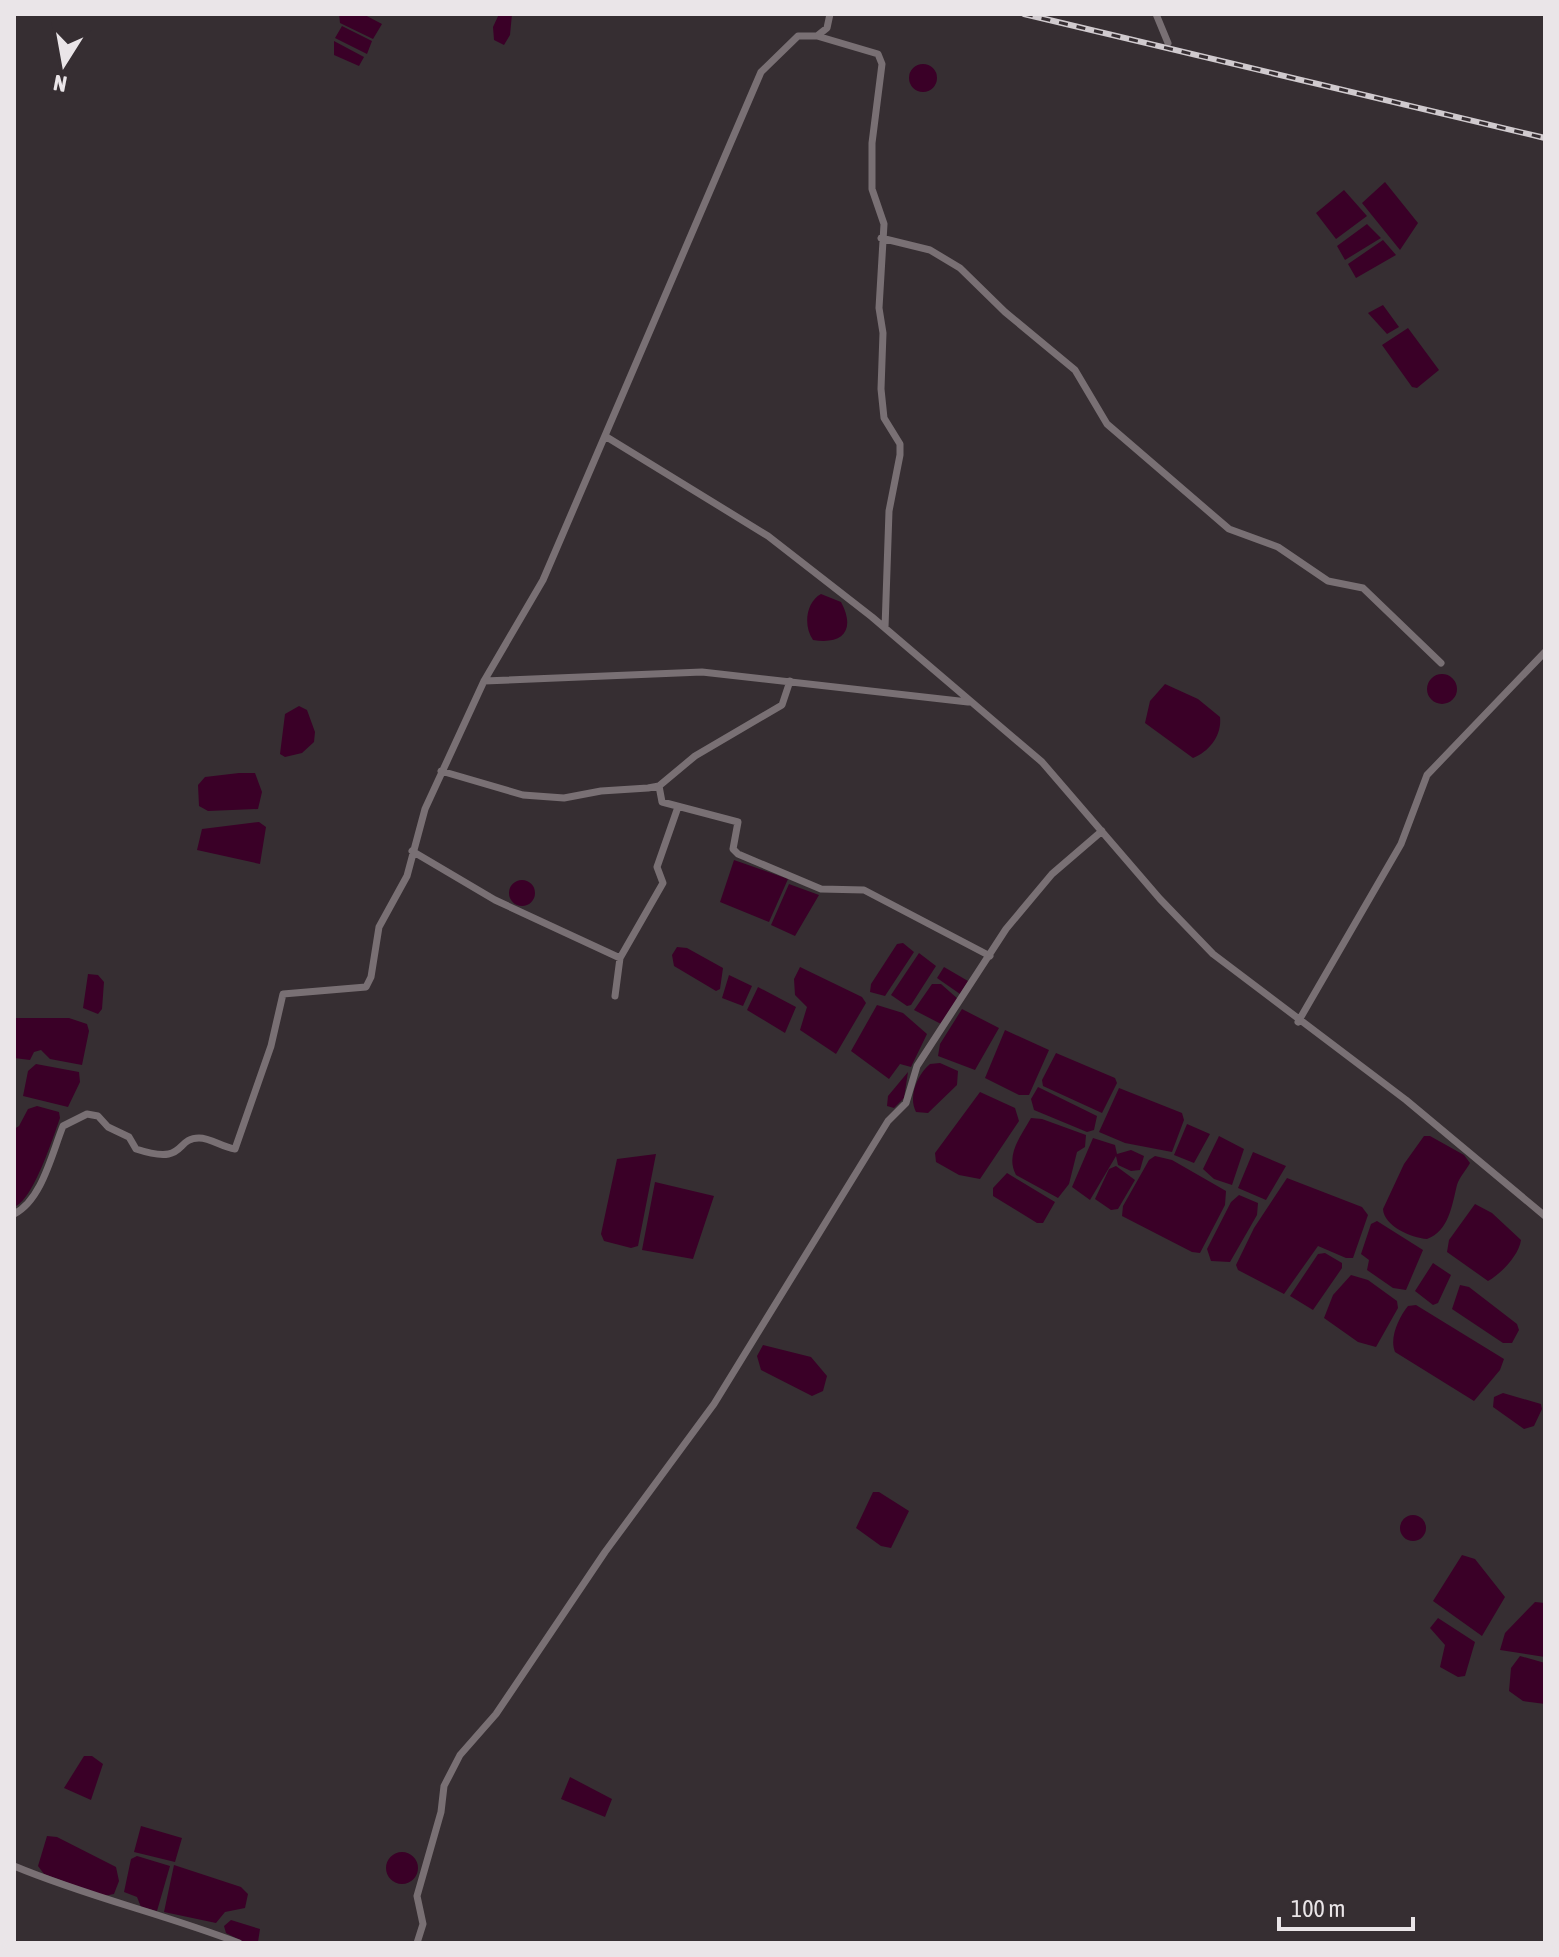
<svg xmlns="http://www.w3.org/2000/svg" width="1559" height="1957" font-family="'Asap Condensed',sans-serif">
  <rect width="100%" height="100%" fill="#362e32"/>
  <path fill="#3a0027" d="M339,14H363L382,24L373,39L340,23Z
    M499,14H512L510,35L504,45L494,40L493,27Z
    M342,26L372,41L367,54L335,38Z
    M334,41L364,57L359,66L334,55Z
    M909 78a14 14 0 1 1 28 0a14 14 0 1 1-28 0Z
    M1385,182L1418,223L1400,250L1362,203Z
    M1344,190L1367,216L1336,239L1316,213Z
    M1367,224L1381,238L1345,260L1337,246Z
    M1383,240L1396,255L1356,278L1348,264Z
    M1383,305L1399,327L1387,334L1368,313Z
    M1408,328L1439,370L1417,388L1412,387L1382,345Z
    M821,594L841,602C856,630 843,645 813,640C803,626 806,602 821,594Z
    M1427 689a15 15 0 1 1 30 0a15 15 0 1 1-30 0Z
    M1165,684L1198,699L1220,717C1222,735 1210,751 1193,758L1145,723L1150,701Z
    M299,706L307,710L315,732L314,742L302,753L285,757L280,754L285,714Z
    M239,773H255L262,792L258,809L208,811L199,806L198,785L205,777Z
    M259,822L266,827L260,864L197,850L202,829Z
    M734,860L788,879L769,922L720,902Z
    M509 893a13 13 0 1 1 26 0a13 13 0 1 1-26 0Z
    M789,884L819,895L795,936L771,925Z
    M903,943L914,952L885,996L870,992L871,984L897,944Z
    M677,947L687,948L723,968L720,989L716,991L674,966L672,955Z
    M919,953L936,966L911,1005L907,1006L891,995Z
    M800,967L862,997L866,1003L836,1054L800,1030L807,1007L795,995L794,979Z
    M944,967L968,981L960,994L937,978Z
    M88,974L98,975L104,982L102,1009L98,1014L83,1008Z
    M729,975L752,986L743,1006L722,998Z
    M932,984H941L958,999L941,1024L914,1010Z
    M758,987L796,1007L785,1033L747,1010Z
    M877,1005L903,1013L927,1034L911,1067L900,1064L889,1079L851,1051Z
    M962,1009L999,1028L975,1070L938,1056L940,1044Z
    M69,1018L87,1024L89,1031L82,1065L50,1059L41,1050L34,1052L30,1060L14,1058V1018Z
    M1005,1030L1049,1050L1029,1095H1019L985,1078Z
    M1056,1053L1115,1078L1117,1083L1102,1113L1043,1086L1042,1080Z
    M940,1063L958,1071L957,1085L928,1113L916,1112C908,1097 917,1075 930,1064Z
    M36,1064L79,1072L80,1082L68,1107L23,1096L28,1071Z
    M908,1072L904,1098L894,1108L887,1106L888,1096Z
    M1038,1087L1097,1116L1094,1130L1087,1132L1034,1110L1031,1099Z
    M1119,1088L1182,1113L1184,1120L1172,1152L1125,1143L1099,1132Z
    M980,1092L1015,1108L1019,1121L980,1179L959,1175L936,1162L935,1153Z
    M37,1106L59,1112L60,1118C53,1138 33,1201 14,1207V1129L19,1126L28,1109Z
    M1031,1118L1042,1119L1086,1135L1085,1147L1077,1152L1069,1184L1058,1198L1016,1175C1005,1155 1021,1136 1031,1118Z
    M1187,1124L1210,1134L1194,1163L1174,1155Z
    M1219,1136L1244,1149L1232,1185L1214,1179L1203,1169Z
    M1424,1136H1430L1464,1155L1470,1163C1466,1170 1459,1178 1457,1185C1452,1205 1449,1231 1427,1239C1411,1238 1384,1226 1383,1209L1404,1164Z
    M1093,1138L1115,1145L1117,1154L1131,1150L1144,1156L1140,1170L1131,1171L1118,1165L1116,1156L1090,1200L1072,1187Z
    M1253,1152L1286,1166L1266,1200L1238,1188Z
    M656,1154L638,1246L631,1248L604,1241L601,1234L617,1159Z
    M1155,1156L1172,1160L1226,1191L1225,1205L1200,1253L1192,1252L1122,1216L1123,1206L1149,1160Z
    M1116,1166L1135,1180L1118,1209L1111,1210L1095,1199L1109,1169Z
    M1007,1173L1055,1202L1043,1223H1037L993,1196V1188Z
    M1287,1178L1362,1207L1368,1215L1353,1258H1346L1318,1246L1284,1294L1238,1270L1236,1265L1254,1228Z
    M655,1182L714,1196L693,1259L642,1250Z
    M1239,1195L1258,1203L1257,1215L1230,1262L1211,1261L1207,1249L1231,1202Z
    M1475,1204L1492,1213L1521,1240C1519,1255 1501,1274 1488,1281L1447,1252L1449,1240Z
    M1377,1221L1423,1250L1406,1290L1393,1288L1367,1270L1369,1260L1361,1254L1371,1224Z
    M1325,1253L1342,1263V1268L1313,1310L1290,1296L1318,1254Z
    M1433,1263L1451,1275L1438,1303L1433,1305L1415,1291Z
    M1351,1275L1368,1280L1397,1301L1398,1308L1376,1347L1358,1342L1324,1318L1333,1295Z
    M1460,1285L1469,1287L1517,1324L1519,1330L1512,1343H1503L1452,1309Z
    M1416,1305L1504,1359L1500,1370L1474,1401L1395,1352C1389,1338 1399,1317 1408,1306Z
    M763,1345L811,1357L827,1376L823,1391L812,1396L761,1370L757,1356Z
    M1503,1393L1541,1404L1542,1409L1534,1426L1524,1429L1493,1407L1494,1397Z
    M873,1492H879L909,1511L891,1548L881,1546L856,1528Z
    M1400 1528a13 13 0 1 1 26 0a13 13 0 1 1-26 0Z
    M1462,1555L1475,1559L1505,1597L1482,1636L1433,1601Z
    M1535,1602L1545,1603V1657L1500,1650L1505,1633Z
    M1438,1618L1475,1642L1465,1676L1458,1677L1440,1667L1445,1645L1430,1628Z
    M1520,1656L1545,1663V1704L1523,1701L1509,1691L1511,1668Z
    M84,1756H92L103,1764L91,1800L64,1788Z
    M570,1777L612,1799L605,1817L561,1799Z
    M141,1826L182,1838L175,1862L134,1852Z
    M47,1836L57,1837L116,1867L119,1881L114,1894L104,1896L44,1874L38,1866Z
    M386 1868a16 16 0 1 1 32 0a16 16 0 1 1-32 0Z
    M137,1856L170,1866L157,1911L141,1907L137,1897L124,1892L131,1859Z
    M174,1865L241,1887L248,1894L245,1908L225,1912L216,1923L164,1912Z
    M231,1920L260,1929L258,1942L246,1943L226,1933L224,1926Z"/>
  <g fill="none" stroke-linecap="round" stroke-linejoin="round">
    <path stroke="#797074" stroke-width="7" d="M1156,14L1168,43
      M817,36L878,54L882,64L872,143V189L884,224L879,308L883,333L881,389L884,418L900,444V455L889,511L885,628
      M881,238L930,250L960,268L1005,312L1075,370L1107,424L1229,529L1278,547L1328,581L1363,588L1441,663
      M605,436L768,536L872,617L1042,762L1160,899L1213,954L1406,1100L1545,1216
      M484,681L702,672L968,702
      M441,771L523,795L564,798L601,791L648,788L659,786L695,756L782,705L790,681
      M659,786L662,802L738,822L733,849L738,854L821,889L864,890L990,956
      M412,851L495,900L620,958
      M615,996L620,958L663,883L657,867L678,807
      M1298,1022L1401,844L1427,775L1545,652
      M14,1214C42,1200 52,1153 63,1126L87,1114L98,1116L108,1127L129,1137L136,1149C188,1166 174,1138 199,1138C211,1138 222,1147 235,1149L271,1046L283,994L366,987L371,977L379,927L407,876L425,809L484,681L543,580L761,72L798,36H817L827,28L830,14
      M14,1866C88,1897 164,1914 239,1943
      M417,1943L423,1924L417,1896L441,1812L444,1786L460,1755L496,1714L605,1552L714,1404L888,1121L906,1103L917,1066L1006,929L1052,874L1102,831"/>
    <defs>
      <path id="rail" d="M1024,14L1545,138"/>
    </defs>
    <use href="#rail" stroke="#d0cace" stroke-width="6"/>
    <use href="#rail" stroke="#362e32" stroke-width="3" stroke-dasharray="9" stroke-linecap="butt"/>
  </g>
  <rect width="1559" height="1957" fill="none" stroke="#eae5e8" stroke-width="32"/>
  <g transform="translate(64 64) rotate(191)" stroke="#362e32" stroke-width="6" paint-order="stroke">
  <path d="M0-6L14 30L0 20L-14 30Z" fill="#eae5e8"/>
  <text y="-12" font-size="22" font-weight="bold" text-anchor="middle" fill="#eae5e8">N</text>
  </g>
  <path d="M1279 1917v12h134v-12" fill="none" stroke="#eae5e8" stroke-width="4"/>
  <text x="1291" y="1917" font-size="24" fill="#eae5e8" stroke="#362e32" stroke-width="6" paint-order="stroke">100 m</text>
</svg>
